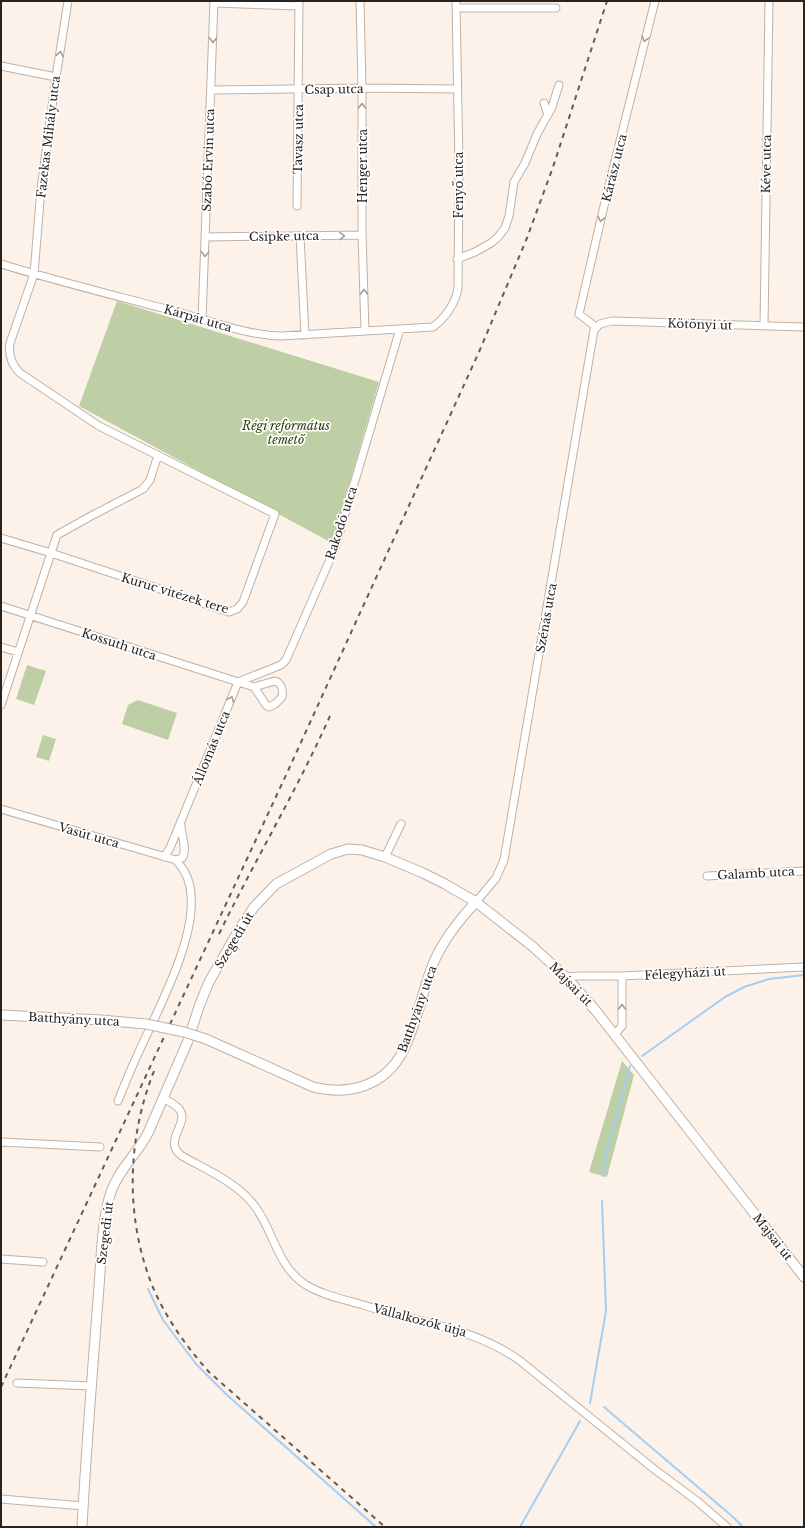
<svg xmlns="http://www.w3.org/2000/svg" width="805" height="1528" font-family="'Libre Baskerville',serif">
  <rect width="100%" height="100%" fill="#fdf2e9"/>
  <path fill="#becfa5" d="M117,301L379,382L332,543L79,406Z
    M27,665L46,671L34,705L16,699Z
    M138,700L177,713L168,740L122,724L128,705Z
    M43,735L56,739L49,761L36,757Z
    M622,1061L634,1075L607,1177L589,1172Z"/>
  <g fill="none" stroke-linecap="round" stroke-linejoin="round">
    <path stroke="#a3cef5" stroke-width="2" d="M642,1056L725,997L744,987L769,979L804,975
      M603,1176L605,1158L630,1066
      M148,1289L163,1320L196,1364L227,1395L376,1527
      M590,1403L606,1311L602,1201
      M604,1407L733,1517L743,1527
      M520,1527L580,1421"/>
    <defs>
      <path id="minor" d="M68,1L56,77L41,189L34,274L10,343C8,355 11,364 20,373L99,426L275,514L243,602L237,609L229,612L51,553L57,535L91,516L143,489L150,480L158,455
        M360,1L362,88V235L365,331
        M214,3L299,6
        M456,8H556
        M1,66L56,77
        M211,90L362,88L456,89
        M544,103L548,115
        M297,206L299,1
        M300,236L305,335
        M205,237L362,235
        M457,259L475,252L491,243L498,237L505,228L509,216L514,182L525,163L537,134L552,107L559,85
        M1,264C60,282 121,297 181,313C214,322 246,335 281,336L433,327C445,318 456,303 458,288L459,166L456,1
        M202,319L214,1
        M764,326L769,1
        M596,327L579,314L607,193L655,1
        M1,538L51,553L1,705
        M1,606L254,687L275,681C282,683 283,691 282,697L275,704L269,707L266,705L254,687
        M1,647L18,652
        M238,682L281,665L286,660L335,548L400,329
        M1,809L176,860
        M164,857L170,848L238,682
        M385,857L401,824
        M176,860L182,858C188,851 181,835 181,825
        M707,876L804,871
        M476,902L496,878L504,860L594,330L600,324L612,321L804,327
        M566,977L579,976H622L804,967
        M615,1034L622,1026V976
        M163,1098C168,1101 175,1104 179,1109C191,1123 161,1141 182,1156C207,1170 236,1182 254,1205C274,1231 277,1267 306,1285C323,1295 342,1299 360,1304C376,1309 391,1314 407,1317C448,1328 483,1335 519,1360L654,1469L697,1501L727,1527
        M118,1101C124,1086 130,1071 137,1056C156,1013 195,943 191,896C191,883 185,870 176,860
        M1,1142L100,1147
        M1,1259L43,1262
        M17,1383L91,1386
        M1,1499L83,1506"/>
      <path id="major" d="M1,1015L101,1020L146,1024
        M206,1039L313,1087C349,1096 385,1086 403,1051C417,1024 422,992 433,964C443,940 458,921 476,902
        M82,1527C86,1451 92,1376 98,1300C101,1267 101,1222 111,1192C119,1169 138,1153 148,1133L187,1043L200,1004L209,982L240,928L254,907L276,884L331,854L348,849L362,850L385,857L423,873L445,884L476,902L532,946L566,977L596,1011L804,1277"/>
    </defs>
    <use href="#minor" stroke="#c2b0a2" stroke-width="9"/>
    <use href="#major" stroke="#c2b0a2" stroke-width="11"/>
    <use href="#minor" stroke="#fff" stroke-width="7"/>
    <use href="#major" stroke="#fff" stroke-width="9"/>
    <path stroke="#645c56" stroke-width="2" stroke-dasharray="5 5" stroke-linecap="butt" d="M219,934C255,860 297,790 330,716
      M154,1071C127,1139 125,1217 152,1285C165,1317 186,1346 209,1372L385,1527
      M1,1387L287,773L479,352L527,238L553,167L607,1"/>
    <defs>
      <path id="major-bridge" d="M146,1024L184,1032L206,1039"/>
    </defs>
    <use href="#major-bridge" stroke="#c2b0a2" stroke-width="11" stroke-linecap="butt"/>
    <use href="#major-bridge" stroke="#fff" stroke-width="9"/>
  </g>
  <defs><path id="oneway-chevron" d="M-2-3.5L2.5 0L-2 3.5" fill="none" stroke-width="1.6" stroke-linecap="round" stroke-linejoin="round"/></defs>
  <g stroke="#9f9c99">
    <use href="#oneway-chevron" transform="translate(645 39) rotate(105)"/>
    <use href="#oneway-chevron" transform="translate(213 40) rotate(92)"/>
    <use href="#oneway-chevron" transform="translate(60 54) rotate(-81)"/>
    <use href="#oneway-chevron" transform="translate(362 106) rotate(-90)"/>
    <use href="#oneway-chevron" transform="translate(601 219) rotate(103)"/>
    <use href="#oneway-chevron" transform="translate(342 236) rotate(-1)"/>
    <use href="#oneway-chevron" transform="translate(205 254) rotate(93)"/>
    <use href="#oneway-chevron" transform="translate(364 292) rotate(-91)"/>
    <use href="#oneway-chevron" transform="translate(231 699) rotate(-68)"/>
    <use href="#oneway-chevron" transform="translate(622 1007) rotate(-90)"/>
  </g>
  <g text-anchor="middle" dominant-baseline="central" stroke-width="3.5" stroke-linejoin="round" paint-order="stroke">
    <g font-size="12" fill="#29221d" stroke="#fff">
      <text transform="translate(334 89) rotate(-1)">Csap utca</text>
      <text transform="translate(48 137) rotate(-83)">Fazekas Mihály utca</text>
      <text transform="translate(298 139) rotate(-89)">Tavasz utca</text>
      <text transform="translate(208 160) rotate(-88)">Szabó Ervin utca</text>
      <text transform="translate(766 164) rotate(-89)">Kéve utca</text>
      <text transform="translate(362 166) rotate(-90)">Henger utca</text>
      <text transform="translate(614 168) rotate(-76)">Kárász utca</text>
      <text transform="translate(458 185) rotate(-90)">Fenyő utca</text>
      <text transform="translate(284 236) rotate(-1)">Csipke utca</text>
      <text transform="translate(198 318) rotate(16)">Kárpát utca</text>
      <text transform="translate(700 324) rotate(2)">Kötönyi út</text>
      <text transform="translate(341 523) rotate(-72)">Rakodó utca</text>
      <text transform="translate(175 593) rotate(17)">Kuruc vitézek tere</text>
      <text transform="translate(546 618) rotate(-80)">Szénás utca</text>
      <text transform="translate(119 644) rotate(18)">Kossuth utca</text>
      <text transform="translate(211 748) rotate(-68)">Állomás utca</text>
      <text transform="translate(89 835) rotate(16)">Vasút utca</text>
      <text transform="translate(756 873) rotate(-3)">Galamb utca</text>
      <text transform="translate(234 940) rotate(-59)">Szegedi út</text>
      <text transform="translate(685 973) rotate(-3)">Félegyházi út</text>
      <text transform="translate(571 984) rotate(46)">Majsai út</text>
      <text transform="translate(417 1009) rotate(-70)">Batthyány utca</text>
      <text transform="translate(74 1019) rotate(3)">Batthyány utca</text>
      <text transform="translate(105 1233) rotate(-83)">Szegedi út</text>
      <text transform="translate(773 1237) rotate(52)">Majsai út</text>
      <text transform="translate(420 1320) rotate(15)">Vállalkozók útja</text>
    </g>
    <g font-size="12" font-style="italic" fill="#2b3c04" stroke="#fff">
      <text x="286" y="425">Régi református<tspan x="286" dy="14">temető</tspan></text>
    </g>
  </g>
  <rect width="805" height="1528" fill="none" stroke="#29221d" stroke-width="4"/>
</svg>
